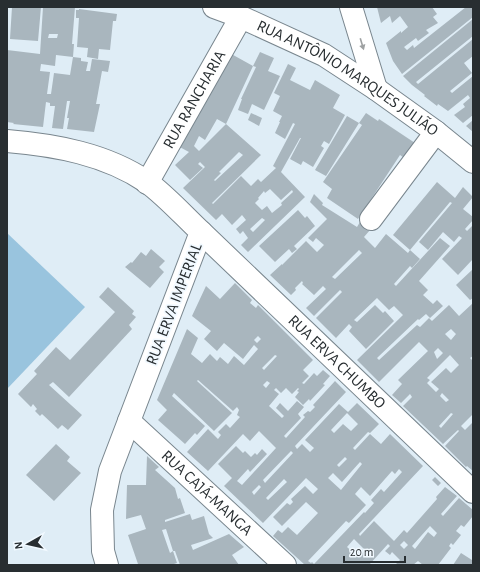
<svg xmlns="http://www.w3.org/2000/svg" width="480" height="572" font-family="'Alegreya Sans',sans-serif">
  <rect width="100%" height="100%" fill="#dfedf6"/>
  <path fill="#99c4de" d="M7,233L85,307L7,389Z"/>
  <path fill="#a9b6be" fill-rule="evenodd" d="M12,7H41L38,41L10,39Z
    M43,7H75L72,44H74L73,57L81,58V61L88,62L86,71H90L92,59L110,61L108,72L102,71L96,104H100L94,132L67,129L69,118H67L70,101H67L63,129L52,128L55,106H50V103L46,102L43,127L13,124L14,123L7,122L8,64H7V50L40,54ZM49,34H58L57,38H48ZM56,55L73,57L70,75L54,73L51,94H47L50,72L40,71L41,64L55,66Z
    M377,7H423L424,8L432,7L437,14L433,17L438,23L426,30L429,33L418,41L416,38L404,47L407,50L413,45L414,48L466,7H473V17L402,74L393,61L386,43L401,31V33L408,27L400,16L392,23L390,16L381,23Z
    M79,9L117,14L116,21H113L110,50L99,49L98,59L87,57L88,48L77,47L79,18H76V10H79Z
    M473,19V36L416,82L418,84L473,39V56L464,63L472,73L450,91L452,93L473,76V115L463,123L454,115L465,107L463,104L470,98L468,95L448,111L438,104L437,106L424,96L425,95L412,85L403,76Z
    M226,51L253,66L260,52L274,58L268,71L280,76L264,110L252,104L248,114L238,110L242,99H241L256,67L253,66L226,124L217,119L205,140L199,136L194,146L199,151L226,124L261,155L212,203L213,204L241,176L251,186L258,179L261,182L276,168L273,166L295,124L293,123L285,139L275,133L280,122H279L282,116L273,111L280,96L274,93L288,64L296,68L290,80L310,90L315,80L340,95L333,108L345,115L329,144L324,141L321,146L324,148L313,167L303,161L301,165L290,159L301,138H300L281,172L305,197L248,252L241,245L248,238L243,231L240,234L236,229L246,220L242,215L232,225L222,214L216,220L183,188L205,167L200,162L198,164L203,168L190,180L175,165L189,152L174,144ZM239,152L243,155L215,181L214,180L221,173L219,172ZM270,189L281,200L292,190L293,192L281,203L282,205L272,213L267,206L262,210L255,203L259,199L258,198L264,191L265,193ZM262,218L265,220L253,232L250,229Z
    M251,113L262,118L259,126L248,120Z
    M366,113L378,121L379,119L418,145L407,160L400,155L358,219L327,198L332,189L323,182L362,125L359,123Z
    M347,116L359,123L326,176L315,170Z
    M473,120V132L466,126Z
    M437,182L455,198L463,187L473,197L463,209L473,217V220L465,229L467,231L473,225V259L458,275L442,259L462,238L459,236L454,242L443,232L428,250L419,242L452,203L450,202L410,250L393,235Z
    M314,194L323,203L322,205L357,227L360,222L370,230L364,237L375,248L386,234L408,253L410,250L420,259L412,268L410,266L394,284L396,286L440,238L450,246L419,281L428,290L423,295L433,304L437,300L443,306L430,318L426,314L419,320L418,319L377,358L379,360L417,325L420,327L429,318L432,321L449,305L459,316L473,303V356L470,358L472,360L473,359V414L461,426L465,430L473,422V471L467,466L466,467L445,446L459,431L458,430L443,444L403,406L412,397L410,394L401,403L392,395L402,384L398,380L428,351L419,342L379,382L357,360L403,315L394,306L389,310L377,298L354,320L357,322L375,305L383,313L385,311L394,321L366,349L349,331L352,327L349,324L336,338L316,318L342,292L340,290L314,316L306,308L326,289L323,286L314,295L302,284L303,283L302,281L295,288L296,290L291,295L270,275L282,264V265L306,241L317,252L324,245L316,238L313,242L308,238L327,219L310,202ZM359,250L362,253L335,279L332,277ZM451,329L456,334L451,340L445,334ZM438,348L443,353L437,359L434,352ZM450,355L459,365L451,373L446,368L431,382L439,389L436,392L427,383L430,380L427,378ZM442,393L449,400L446,402L440,396ZM451,413L453,414L441,428L439,426Z
    M298,210L305,218L307,216L315,226L294,246L297,249L292,253L289,249L275,262L259,246Z
    M151,249L165,261L159,267L164,272L150,288L125,267L131,262L132,263L141,252L146,256Z
    M473,269V298L470,300L456,285Z
    M235,283L252,300L250,303L256,308L258,305L313,360L303,370L309,376L302,383L304,384L314,373L317,376L323,370L330,376L323,384L325,385L310,401L309,399L303,405L295,397L299,392L297,391L299,389L298,388L292,394L286,388L281,393L276,388L274,390L279,394L269,406L282,418L284,416L276,408L280,403L288,411L297,401L304,407L298,414L301,418L284,436L286,438L305,417L303,415L308,411L310,412L315,407L313,405L335,381L346,392L295,446L297,449L302,444L310,452L314,448L305,440L339,404L348,412L357,403L379,424L370,433L368,432L353,448L355,450L370,434L381,444L390,434L423,466L359,534L360,536L374,521L394,541L404,530L407,533L437,499L436,497L445,487L457,496L441,514L443,516L459,498L473,510V516L464,527L461,525L456,531L461,535L453,545L451,543L449,546L451,548L438,565H423L418,561L413,565H395L400,560L392,552L390,555L385,551L390,546L388,544L369,565H305L273,536L278,530L282,533L288,527L297,535L318,513L306,502L282,526L273,517L287,503L290,505L293,502L291,499L305,486L313,494L318,489L306,478L263,523L224,486L232,478L218,464L236,446L243,453L245,451L251,457L255,453L257,455L262,449L267,454L250,472L248,469L237,481L242,485L276,448L259,431L250,441L243,434L208,471L187,452L208,429L218,439L221,435L218,432L226,424L230,428L240,417L237,415L239,410L237,407L233,411L198,380L197,381L232,413L214,431L174,393L172,396L205,426L197,435L195,433L185,444L158,420L167,410L157,400L187,329L198,338L191,354L202,363L210,354L217,361L220,357L228,364L234,356L244,365L258,349L254,345L243,359L224,343L217,351L204,339L211,331L192,316L206,286L220,299ZM258,336L261,339L257,343L254,340ZM275,355L277,356L264,370L262,368ZM267,381L270,383L266,388L263,385ZM347,413L358,424L351,431L343,424L334,433L331,430ZM291,451L293,453L265,483L263,480ZM345,457L347,459L339,467L337,465ZM360,462L362,464L341,490L328,478L333,473L342,482ZM399,469L402,472L384,492L381,489L371,500L374,503L365,513L364,512L314,564L312,562L311,563L308,561L346,521L349,523L366,505L355,494L361,487L370,496L392,471L395,474ZM284,479L287,482L268,500L266,498ZM259,485L261,487L254,495L252,492ZM430,526L437,533L434,537L428,532L415,549L412,546ZM354,539L365,550L358,557L347,547ZM404,541L408,545L404,549L400,545Z
    M108,287L134,311L132,314L136,317L129,325L132,329L69,397L53,382L49,385L82,415L68,430L62,425L58,429L42,414L40,416L35,411L37,409L33,404L31,407L18,394L37,374L34,371L56,347L70,360L115,312L99,297Z
    M56,444L70,457L67,461L81,473L54,501L26,475Z
    M147,456L159,467L155,470L175,488L178,499L180,498L185,513L165,520V522L190,514L192,520L204,516L209,534L213,538L191,545L193,550L229,534L244,547L232,555L239,565H180L175,551H173L166,529L162,530L170,553L173,551L177,563L171,565H135L138,564L128,535L146,529L141,515L126,519L127,485H146Z
    M435,477L441,483L438,486L432,480Z
    M461,553L472,560L473,558V565H453Z"/>
  <g fill="none" stroke-linecap="round" stroke-linejoin="round">
    <defs>
      <g id="minor">
        <path id="s1" d="M214,7L241,17L324,55L376,89L436,132L473,162"/>
        <path d="M351,7L376,89"/>
        <path d="M7,141C55,145 106,154 147,182C165,195 184,216 201,232L110,471L102,510L103,551L107,565"/>
        <path id="s2" d="M147,183L241,17"/>
        <path d="M371,219L436,132"/>
        <path id="s3" d="M201,232L473,492"/>
        <path id="s4" d="M129,421L285,565"/>
      </g>
    </defs>
    <use href="#minor" stroke="#79868e" stroke-width="24"/>
    <use href="#minor" stroke="#fff" stroke-width="22"/>
  </g>
  <defs><path id="oneway-solid" d="M-6-.8H1V-3.2L6.5 0L1 3.2V.8H-6Z"/></defs>
  <use fill="#9ea1a2" href="#oneway-solid" transform="translate(362 44) rotate(73)"/>
  <g text-anchor="middle" dominant-baseline="central" stroke-width="3.5" stroke-linejoin="round" paint-order="stroke">
    <g font-size="16" fill="#282e31" stroke="#f1f9ff">
      <text stroke="none"><textPath href="#s1" startOffset="152">RUA ANTÔNIO MARQUES JULIÃO</textPath></text>
      <text stroke="none"><textPath href="#s2" startOffset="96">RUA RANCHARIA</textPath></text>
      <text transform="translate(174 304) rotate(-69)">RUA ERVA IMPERIAL</text>
      <text stroke="none"><textPath href="#s3" startOffset="188">RUA ERVA CHUMBO</textPath></text>
      <text stroke="none"><textPath href="#s4" startOffset="106">RUA CAJÁ-MANGA</textPath></text>
    </g>
  </g>
  <rect width="480" height="572" fill="none" stroke="#282e31" stroke-width="16"/>
  <g transform="translate(28 544) rotate(262)" stroke="#f1f9ff" stroke-width="3" paint-order="stroke">
  <path d="M0-3L7 15L0 10L-7 15Z" fill="#282e31"/>
  <text y="-6" font-size="11" font-weight="bold" text-anchor="middle" fill="#282e31">N</text>
  </g>
  <path d="M344 556v6h61v-6" fill="none" stroke="#282e31" stroke-width="2"/>
  <text x="350" y="556" font-size="12" fill="#282e31" stroke="#f1f9ff" stroke-width="3" paint-order="stroke">20 m</text>
</svg>
